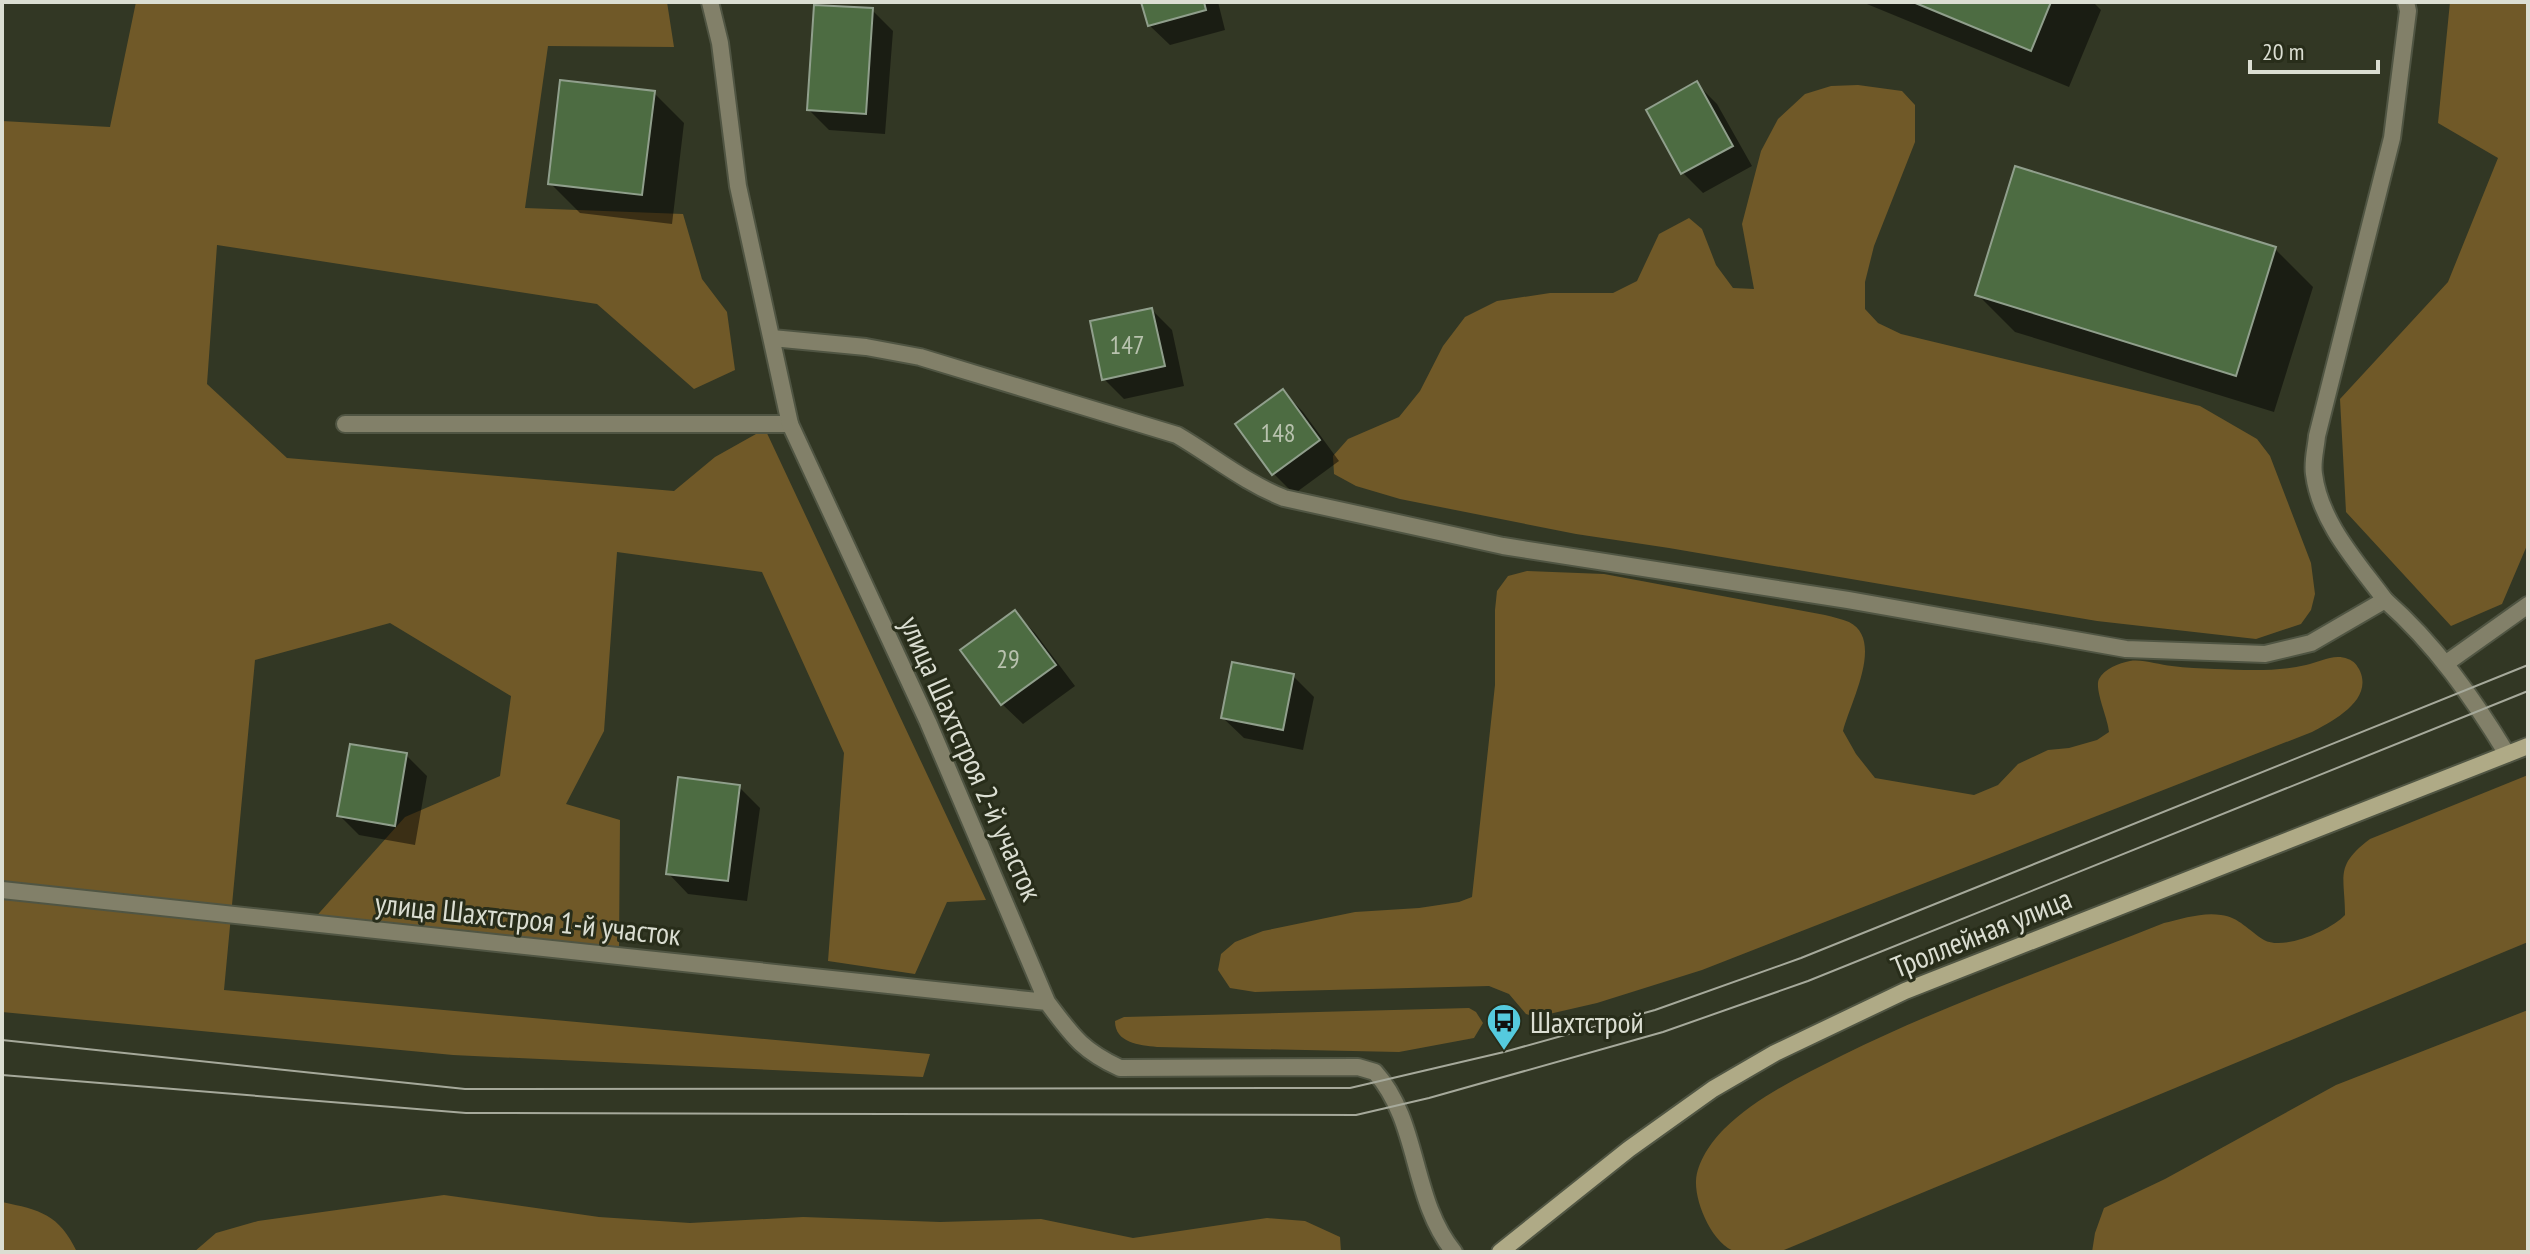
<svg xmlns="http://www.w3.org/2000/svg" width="2530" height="1254" font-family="'PT Sans Narrow',sans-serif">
  <rect width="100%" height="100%" fill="#323724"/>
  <path fill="#705928" d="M136,2H667L674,47L548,46L525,208L683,214L702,279L727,312L735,370L694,389L597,304L217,245L207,384L287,458L674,491L715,457L765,429L986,900L947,902L915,974L828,961L844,753L762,572L617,552L604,731L566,804L620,820L619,947L312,921L405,817L500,776L511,696L390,623L255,660L224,990L930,1054L923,1077L453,1055L2,1012V121L110,127Z
    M2450,2H2528V543L2502,604L2451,626L2346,512L2340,399L2448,282L2498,158L2438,123Z
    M1858,85L1902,91L1915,105V142L1874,246L1865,282V309L1878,323L1901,334L2200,406L2257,439L2270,456L2311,563L2315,594L2311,610L2301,624L2256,639L2097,621L1669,548L1576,534L1400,499L1356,486L1334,474L1333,456L1348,439L1399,417L1420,391L1443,346L1465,317L1497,301L1550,293H1613L1637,281L1659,234L1689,218L1702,229L1716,265L1733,288L1754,289L1742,224L1761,151L1778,119L1805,94L1831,86Z
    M1527,571L1604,574L1825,615C1833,617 1842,619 1849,622C1885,640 1850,703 1843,731L1856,754L1875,778L1974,795L1998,785L2018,764L2048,750L2069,748L2097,740L2109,732C2108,718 2094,689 2099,679C2104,669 2119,663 2130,661C2143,659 2159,665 2172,666C2186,668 2201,668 2215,669C2245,670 2277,672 2306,665C2320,662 2334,653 2348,659C2354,661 2357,665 2360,671C2373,701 2332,721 2312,732L1702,970L1597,1003L1536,1017L1526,1014L1509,994L1489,986L1255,992L1230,988L1218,970L1221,954L1235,942L1263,931L1355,912L1419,908L1459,902L1472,897L1495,685V610L1497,591L1508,576Z
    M2528,775V942L1784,1250C1771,1253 1749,1254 1736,1252C1713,1245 1695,1204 1696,1181C1697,1162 1711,1142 1724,1129C1758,1096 1801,1076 1843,1055C1946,1004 2057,966 2164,923C2182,919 2202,912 2221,915C2239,917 2249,931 2264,940C2284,951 2331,930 2345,915C2345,876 2334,866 2370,839Z
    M1469,1008L1476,1012L1483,1023L1474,1038L1399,1052L1157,1047C1139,1045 1115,1043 1115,1021L1124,1017Z
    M2528,1010V1252H2092L2095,1233L2104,1208L2165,1179L2336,1085Z
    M444,1195L599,1217L690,1223L803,1217L940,1222L1041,1219L1133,1238L1267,1218L1305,1221L1340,1237L1341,1252H194L216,1233L258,1221Z
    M2,1202C40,1210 59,1214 77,1252H2Z"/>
  <path fill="#0007" d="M1143,2H1218L1225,30L1170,45L1149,25Z
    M1862,2H2093L2101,10L2069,87Z
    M872,10L893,31L885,134L829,130L809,110Z
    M1697,84L1717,104L1752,166L1703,193L1683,173Z
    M654,93L684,123L672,224L580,213L550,183Z
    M2275,249L2313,287L2274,412L2015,332L1977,294Z
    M1152,310L1172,330L1184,386L1124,399L1104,379Z
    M1283,391L1303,412L1339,461L1294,494L1274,474Z
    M1015,613L1035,633L1075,686L1023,724L1002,704Z
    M1293,676L1314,697L1303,750L1244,738L1223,718Z
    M406,755L427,776L415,845L359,835L339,815Z
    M739,787L760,808L747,901L688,894L668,873Z"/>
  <path fill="#4d6c42" stroke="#909f8c" stroke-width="2" d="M1141,2H1204L1206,10L1148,26Z
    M1913,2H2051L2031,51Z
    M814,5L873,8L866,114L807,110Z
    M560,80L655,91L642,195L548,184Z
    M1697,81L1733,146L1681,174L1646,110Z
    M2015,166L2276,247L2236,376L1975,295Z
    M1152,308L1165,366L1102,380L1090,321Z
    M1283,389L1320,440L1272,475L1235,424Z
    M1015,610L1056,665L1001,705L960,650Z
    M1232,662L1294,674L1283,730L1221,718Z
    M350,744L407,753L395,826L337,816Z
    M678,777L740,785L728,881L666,874Z"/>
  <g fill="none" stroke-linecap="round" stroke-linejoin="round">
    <defs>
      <path id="lane" d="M345,424H790
        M2385,600C2357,562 2320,522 2314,474C2312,462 2316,448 2317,436L2392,138L2408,11L2406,2"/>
      <path id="street" d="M710,2L720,43L738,186L790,424L928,722L1047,1002C1072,1035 1081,1050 1120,1068L1358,1067L1375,1072C1420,1122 1411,1200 1454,1252
        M772,338L866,347L920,357L1177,435C1213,456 1244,482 1284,498L1503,546L1848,600L2126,649L2265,654L2311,643L2385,600C2435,644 2473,698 2507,754
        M2445,664L2528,605
        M2,890L1047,1002"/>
      <path id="secondary" d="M1500,1252L1629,1149L1713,1089L1775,1053L1905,991L2528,746"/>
    </defs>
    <use href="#lane" stroke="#505543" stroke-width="20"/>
    <use href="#street" stroke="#505543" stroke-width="20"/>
    <use href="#secondary" stroke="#505543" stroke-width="20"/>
    <use href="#lane" stroke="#828069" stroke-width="16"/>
    <use href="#street" stroke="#828069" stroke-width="16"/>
    <use href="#secondary" stroke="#afaa86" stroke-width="16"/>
    <path stroke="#a6a99b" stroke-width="2" d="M2,1040L465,1089L1350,1088L1504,1052L1655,1010L1801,958L2528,665
      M2,1075L466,1113L1356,1115L1429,1098L1663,1032L1808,981L2528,691"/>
  </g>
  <defs>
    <symbol id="bus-pin" viewBox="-11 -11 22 30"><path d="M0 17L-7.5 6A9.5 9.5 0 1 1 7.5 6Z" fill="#55cade" stroke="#282d1a"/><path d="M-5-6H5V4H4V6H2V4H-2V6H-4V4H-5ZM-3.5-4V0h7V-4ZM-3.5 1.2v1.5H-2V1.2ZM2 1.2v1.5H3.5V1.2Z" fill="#111"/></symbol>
  </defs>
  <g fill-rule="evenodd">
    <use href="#bus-pin" x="1484" y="1001" width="40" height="54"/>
  </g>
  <g text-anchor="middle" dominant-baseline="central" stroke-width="6" stroke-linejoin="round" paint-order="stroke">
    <g font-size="26" fill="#b8c2ae">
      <text x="1127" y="344">147</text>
      <text x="1278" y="432">148</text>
      <text x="1008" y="658">29</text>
    </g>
    <g font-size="30" fill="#dbded2" stroke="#282d1a">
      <text transform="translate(972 758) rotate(66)">улица Шахтстроя 2-й участок</text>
      <text transform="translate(528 918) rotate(6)">улица Шахтстроя 1-й участок</text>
      <text transform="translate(1981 932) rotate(-22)">Троллейная улица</text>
    </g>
    <g font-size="30" fill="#dbded2" stroke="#282d1a" text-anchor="start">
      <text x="1530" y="1021">Шахтстрой</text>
    </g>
  </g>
  <rect width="2530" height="1254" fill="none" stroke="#dbded2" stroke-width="8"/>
  <path d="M2250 60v12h128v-12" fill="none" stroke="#dbded2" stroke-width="4"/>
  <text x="2262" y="60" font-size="24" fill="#dbded2" stroke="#282d1a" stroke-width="6" paint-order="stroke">20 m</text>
</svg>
